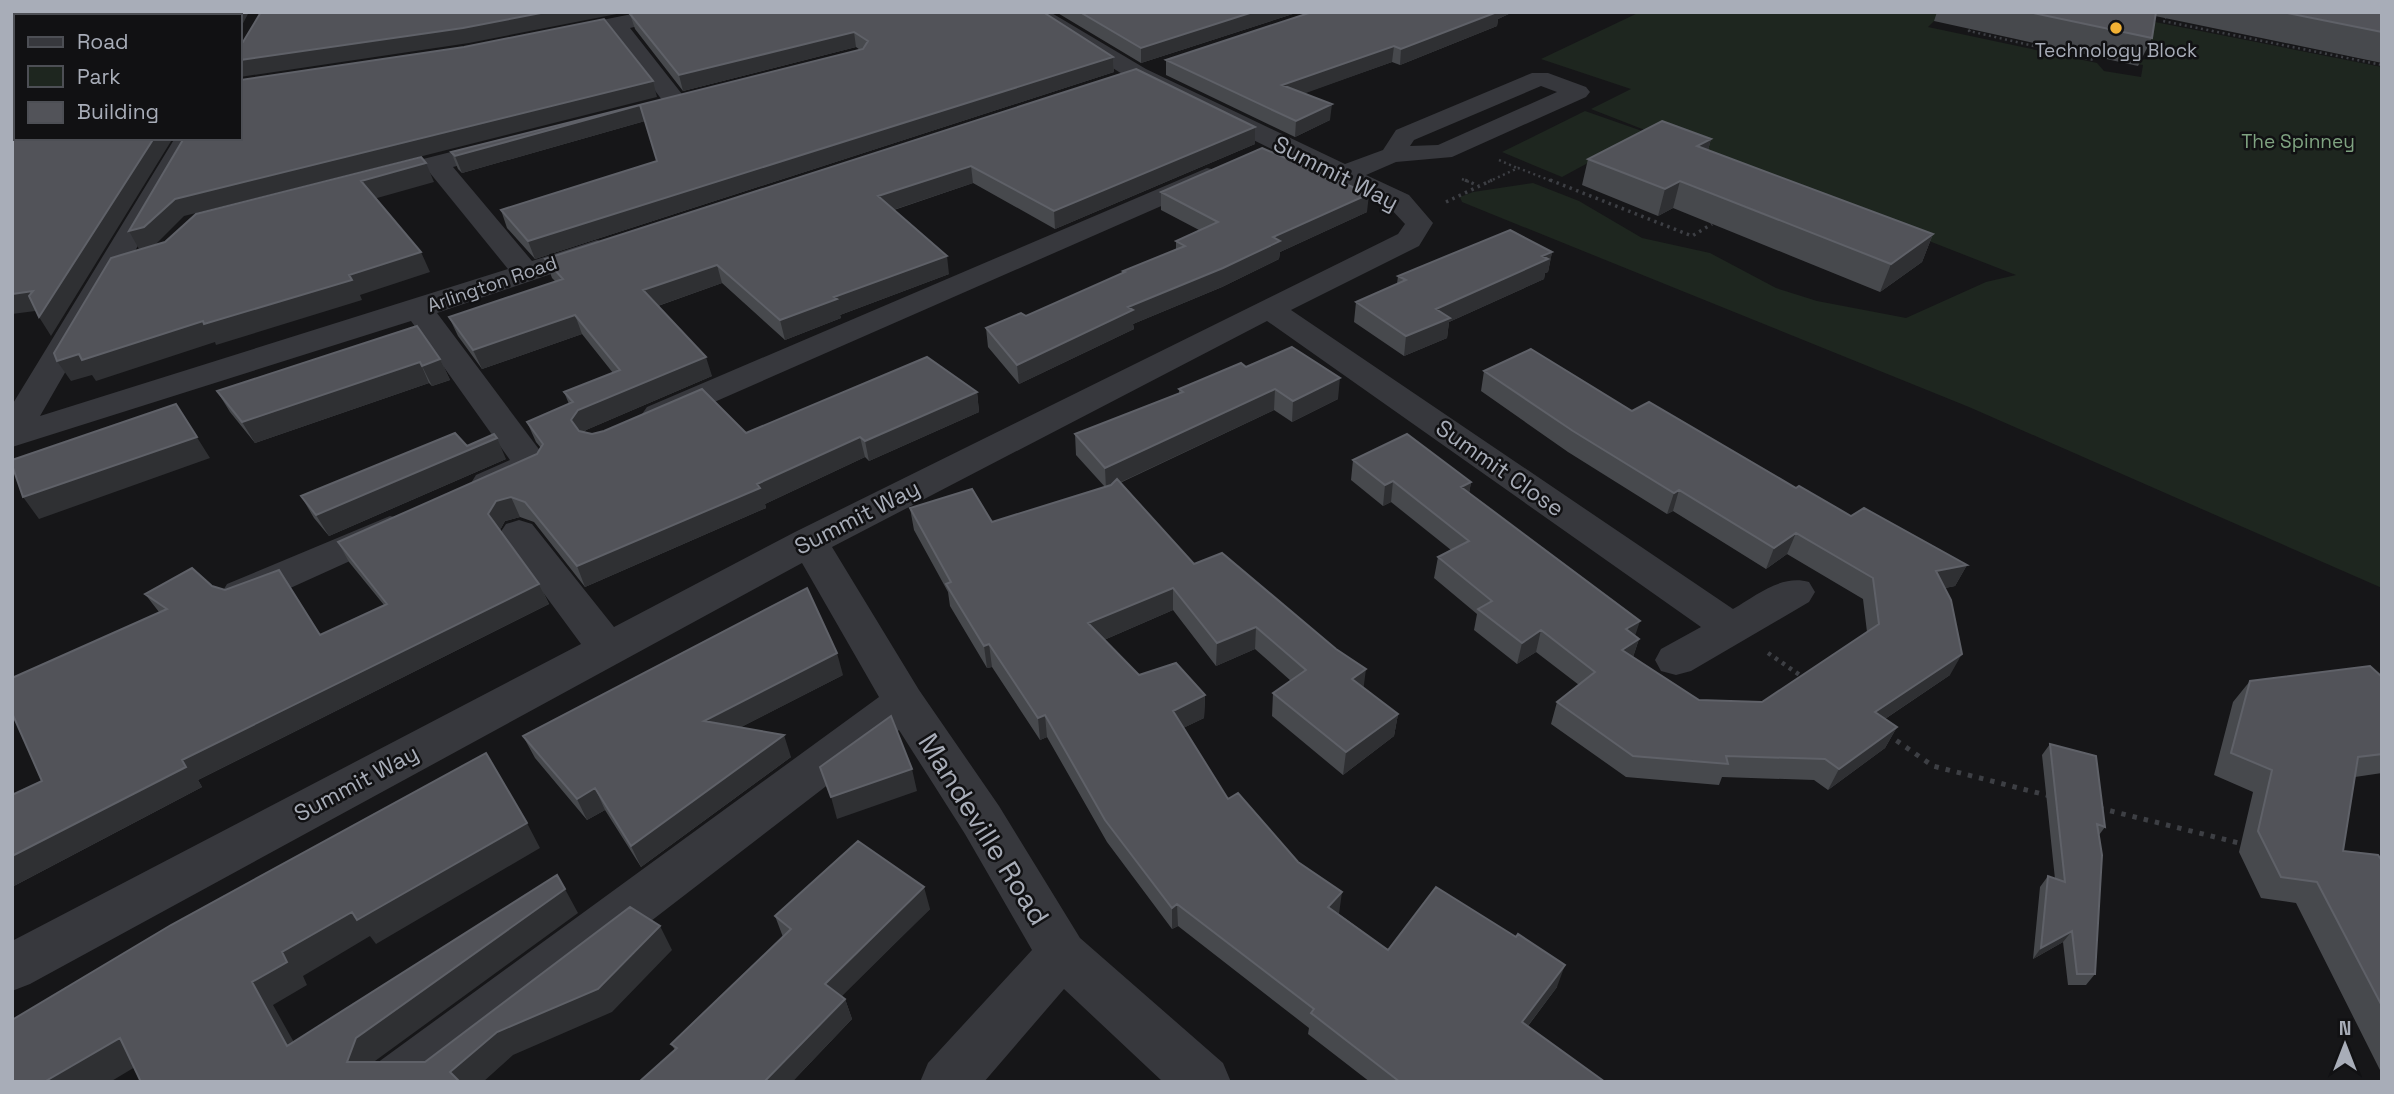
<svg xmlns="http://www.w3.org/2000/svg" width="2394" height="1094" font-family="'Space Grotesk',sans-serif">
  <rect width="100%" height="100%" fill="#161618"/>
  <path fill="#1e261f" d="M1640,12H1943L1928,27L2097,63L2104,71L2141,77L2143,65L2122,62L2157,58L2143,47L2155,22L2382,67V588L1969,407L1462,202L1460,197L1473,192L1533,183L1579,201L1642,238L1710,253L1776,288L1817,301L1906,318L1986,282L2016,275L1591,109L1631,89L1541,59Z
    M1585,111L1645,132L1562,177L1502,152Z"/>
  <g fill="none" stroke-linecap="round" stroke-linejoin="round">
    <path stroke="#3d3f44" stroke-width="2.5" stroke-dasharray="2 3.5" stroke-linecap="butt" d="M2169,12L2163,21L2382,65
      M1974,26L1969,31L2094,60
      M1499,160L1517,168
      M1462,179L1469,182
      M1488,182L1518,168L1554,182"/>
    <path stroke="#3d3f44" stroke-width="3.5" stroke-dasharray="2.5 4.5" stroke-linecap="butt" d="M1465,180L1479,186
      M1550,180L1692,236L1712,224
      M1446,202L1492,180"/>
    <path stroke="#3d3f44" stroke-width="4.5" stroke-dasharray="3.5 5" stroke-linecap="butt" d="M1768,653L1804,678"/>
    <path stroke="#3d3f44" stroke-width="5" stroke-dasharray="4.5 7" stroke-linecap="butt" d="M1887,734L1933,766L2050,796
      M2099,808L2247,845"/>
    <path fill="#37383d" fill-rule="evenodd" d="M45,12H66L64,16H43Z
      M642,12H685L682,16L630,28L689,103L686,108H668L611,32L557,43L546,36L557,29Z
      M1025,12H1050L1146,69L1345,164L1383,150L1396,130L1532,73H1548L1586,87L1590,92L1586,97L1452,157L1396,162L1366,175L1409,195L1433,223L1419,246L1291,310L1733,609C1757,595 1782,574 1809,582L1815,592L1809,602L1691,671L1676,675L1661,671L1655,660L1661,649L1701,627L1267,321L832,547L919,690L999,806L1080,938L1223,1063L1231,1082H1163L1064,989L984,1082H920L928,1063L1032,950L965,834L899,730L442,1082H369L377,1063L879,697L802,563L30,984L12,991V941L581,644L506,542L500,533L506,524L519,520L532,524L614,627L795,532L1398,234L1405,224L1389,207L1130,79ZM1541,86L1557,92L1438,145L1410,146L1414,140Z
      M16,53V70L12,71V54Z
      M16,106V120L12,121V107Z
      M175,138H200L40,416L508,269L430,173L377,187L368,185L364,179L368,173L506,138L515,141L519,146L515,151L453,167L532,261L597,240L607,243L611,249L607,255L437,313L544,456L549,464C536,483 497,497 476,491L471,483L476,475L510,460L411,321L12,447V405Z
      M1207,168L1216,170L1220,176L1216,182L671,421L659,424L647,421L642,414L647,407Z
      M390,516L403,519L409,528L403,537L255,604L241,608L227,604L221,594L227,584Z"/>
  </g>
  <path fill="#47494d" d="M637,12L1113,57L1114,72L535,259L507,228L501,210L657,161L645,121L462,173L458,169L451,152L860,50L856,47L683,91L635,29L630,14Z
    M1056,12H1299L1141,63Z
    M1312,12H1513L1498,19L1497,26L1400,65L1392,62L1304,93L1330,120L1295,137L1166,75V60Z
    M1937,12H2382V63L2155,16L2152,38L2138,66L1934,21Z
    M1136,69L1255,127V144L1055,229L973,183L894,210L949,274L840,315L841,318L785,340L722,283L658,306L712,376L586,430L584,432L592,434L746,433L977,392L979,412L869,461L865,457L765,504L766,508L585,587L534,522L520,517L505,521L500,530L539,584L549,604L198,780L202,787L12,887V795L42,781L159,612L145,594L212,586L320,635L384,605L349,562L338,542L537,454L541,448L536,442L527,422L569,404L564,392L613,373L582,334L482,369L458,336L449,317L556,282L552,278L545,259Z
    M1711,139L1708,150L1933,234L1922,262L1880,292L1673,208L1658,216L1582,185L1588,159Z
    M1161,192L1367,212L1280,252L1279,259L1222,287L1133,324L1134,329L1019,384L988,347L986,328L1026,316L1123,273V271L1176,250V241L1199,230L1161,210Z
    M1552,252L1548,272L1545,273L1544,279L1449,322L1447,338L1404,356L1354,322L1356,302L1397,284L1398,276Z
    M440,359L450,380L432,386L429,383L255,443L230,412L217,391Z
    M1246,367L1338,399L1292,422L1274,410L1120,483L1194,564L1398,714L1394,736L1343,775L1272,716L1273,693L1291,681L1255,649L1216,666L1173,610L1104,640L1139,675L1205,695L1204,718L1183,728L1228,799L1339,914L1388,950L1557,987L1528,1026L1605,1082H1370L1308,1034L1309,1028L1178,926L1172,929L1107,842L1047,737L1040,740L992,667L987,668L950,606L948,592L914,530L910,508L992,522L1105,487L1076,455L1075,434L1179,393V389Z
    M1484,371L1632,411L1796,488L1851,516L1967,565L1955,586L1945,588L1950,675L1885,719L1897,727L1885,748L1828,790L1814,780L1722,777L1719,785L1626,777L1551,724L1557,702L1579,685L1536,652L1517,664L1474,630L1477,614L1434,578L1438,557L1451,550L1391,502L1383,506L1351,480L1353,460L1471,482L1469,493L1639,639L1633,657L1699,700L1762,702L1867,632L1863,599L1787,554L1766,569L1673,511L1667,514L1568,452L1481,391Z
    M467,446L506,459L329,536L314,518L301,496Z
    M843,675L741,727L791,757L641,867L605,810L587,820L535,758L523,736Z
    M2382,677V773L2355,777L2343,851L2382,861V1074L2296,903L2261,898L2239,852L2253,792L2214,775L2233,702L2250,681Z
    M2050,744L2105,827L2099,835L2095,974L2086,985H2068L2063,942L2033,959L2040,887L2048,876L2055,879L2042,755Z
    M930,909L841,996L845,999L852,1019L792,1082H639L675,1050L671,1044L783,937L775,916Z"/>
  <path fill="#2f3033" d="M233,12H249L240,29V16H231Z
    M546,12H627L469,43L240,77V60Z
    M1253,12H1299L1141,63V48Z
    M1489,12H1513L1498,19L1497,26L1400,65L1401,49Z
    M854,32L856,47L683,91L679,75Z
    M1394,46L1392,62L1281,102L1282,85Z
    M1113,57L1114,72L535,259L528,241Z
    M653,81L657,97L184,216L155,245L139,249L129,231L175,199Z
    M1332,104L1330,120L1295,137L1296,121Z
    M640,105L645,121L462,173L455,156Z
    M1255,127V144L1055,229L1054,211Z
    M154,138H173L51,336L39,317L43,310L12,314V294Z
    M1711,139L1704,165L1697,146Z
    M426,163L434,182L370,200L361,181Z
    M971,166L973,183L881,214L878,196Z
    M1680,181L1673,208L1658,216L1665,189Z
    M1369,194L1367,212L1280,252L1279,259L1222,287L1133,324L1134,329L1019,384L1017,365L1128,307L1273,237Z
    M1933,234L1922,262L1880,292L1891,264Z
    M421,252L430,272L360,295L362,300L216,345L215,342L96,381L92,375L71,381L57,361L349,275Z
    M1552,252L1548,272L1545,273L1544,279L1449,322L1447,338L1404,356L1406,336L1436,309Z
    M947,256L949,274L840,315L841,318L785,340L780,320L834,297Z
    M717,265L722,283L649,309L643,290Z
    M575,315L582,334L482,369L473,350Z
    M706,357L712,376L586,430L578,440L571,420L578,410Z
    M440,359L450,380L432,386L422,366Z
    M420,362L429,383L255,443L242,422Z
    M1340,378L1338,399L1292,422L1293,401Z
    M1275,389L1274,410L1106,489L1105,468Z
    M977,392L979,412L869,461L865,441Z
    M176,404L210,458L39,519L23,497Z
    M860,437L865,457L765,504L766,508L585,587L577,566Z
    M497,438L506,459L329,536L316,515Z
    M1393,481L1391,502L1383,506L1385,485Z
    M1471,482L1468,502L1461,487Z
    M1679,490L1673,511L1667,514L1674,493Z
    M511,497L520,517L505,521L498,534L488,514L496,501Z
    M1796,533L1787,554L1766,569L1774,548Z
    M1967,565L1955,586L1925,592L1936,571Z
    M539,584L549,604L198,780L202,787L12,887V856L182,760Z
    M1173,588V610L1090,646L1088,623Z
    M1640,621L1633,642L1626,629Z
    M1256,627L1255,649L1216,666L1217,643Z
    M1541,630L1536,652L1517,664L1522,643Z
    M1639,639L1632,660L1622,650Z
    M989,644L992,667L987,668L984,646Z
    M837,653L843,675L712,742L704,721Z
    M1962,654L1950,675L1864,733L1875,712Z
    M1366,669L1363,692L1352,679Z
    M1205,695L1204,718L1173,733V711Z
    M1398,714L1394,736L1343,775L1346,752Z
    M1045,715L1047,737L1040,740L1038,718Z
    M1897,727L1885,748L1828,790L1839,769Z
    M784,735L791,757L641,867L631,846Z
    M912,769L917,791L837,819L831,797Z
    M595,788L605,810L587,820L577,799Z
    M527,823L540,848L376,944L370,936L303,976L307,985L273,1005L309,1069L287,1046L252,982L282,952L352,912Z
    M924,887L930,909L833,1005L825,984Z
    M565,889L578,913L375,1061L368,1082L347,1062L356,1038Z
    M1342,892L1339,914L1328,907Z
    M1177,904L1178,926L1172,929V908Z
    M660,926L672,950L612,1012L513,1055L483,1082H458L450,1072L497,1032Z
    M2072,931L2063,942L2033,959L2041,948Z
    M1565,965L1557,987L1515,1043L1522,1022Z
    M845,999L852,1019L792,1082H764Z
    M120,1038L145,1061L110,1082H44Z"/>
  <path fill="#525359" stroke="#5f6168" stroke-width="2" d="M103,12H233L231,16H100Z
    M261,12H546L463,28L240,60V43L243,42Z
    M637,12H1043L1113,57L528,241L501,210L657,161L640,105L455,156L451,152L863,49L868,41L854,32L679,75L630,14Z
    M1080,12H1253L1141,48Z
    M1312,12H1497L1401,49L1394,46L1282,85L1332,104L1296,121L1166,60Z
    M2028,12H2156L2152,38Z
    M2282,12H2382V32Z
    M604,19L653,81L175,199L144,227L129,231L184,138H240V80L464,47Z
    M1136,69L1255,127L1054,211L971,166L878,196L947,256L834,297L837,299L780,320L717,265L643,290L706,357L578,410L571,420L579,431L592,434L604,431L702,389L746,433L927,357L977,392L865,441L860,437L757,484L760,488L577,566L525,502L511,497L496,501L488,514L539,584L182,760L186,767L12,856V795L42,781L12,713V678L167,609L145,594L192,568L212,586L225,590L279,570L320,635L387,604L338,542L537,454L543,444L527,422L573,402L564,392L620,370L575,315L473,350L449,317L563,279L545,259Z
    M16,120V138H154L39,317L29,296L33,291L12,294V125Z
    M1662,121L1711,139L1697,146L1933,234L1891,264L1680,181L1665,189L1588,159Z
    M1262,148L1369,194L1273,237L1280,241L1223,268L1128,307L1133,310L1017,365L986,328L1021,313L1026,316L1125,272L1123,271L1185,246L1176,241L1218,222L1161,192Z
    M421,157L426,163L361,181L421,252L349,275L352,280L204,324L203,321L82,360L79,354L57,361L54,353L111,258L165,242L196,214Z
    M1510,230L1552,252L1542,256L1548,259L1436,309L1450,318L1406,336L1356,302L1406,280L1398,276Z
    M417,326L440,359L422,366L420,362L242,422L217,391Z
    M1292,347L1340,378L1293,401L1275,389L1105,468L1075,434L1183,392L1179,389L1241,363L1246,367Z
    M1531,349L1632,411L1649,402L1796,488L1799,486L1851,516L1864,508L1967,565L1936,571L1951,600L1962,654L1875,712L1897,727L1839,769L1825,759L1726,756L1728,764L1633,756L1557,702L1595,672L1541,630L1522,643L1478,609L1492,601L1438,557L1469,541L1393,481L1385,485L1353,460L1407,434L1471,482L1461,487L1640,621L1626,629L1639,639L1622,650L1699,700L1762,702L1879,624L1873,578L1796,533L1774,548L1679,490L1674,493L1573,431L1484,371Z
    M176,404L197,437L23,497L12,465V460Z
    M455,433L467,446L494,434L497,438L316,515L301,496Z
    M1117,479L1194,564L1222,553L1336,649L1366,669L1352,679L1398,714L1346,752L1273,693L1306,670L1256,627L1217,643L1173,588L1088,623L1139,675L1176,663L1205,695L1173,711L1228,799L1238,793L1298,862L1342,892L1328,907L1388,950L1436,887L1516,937L1518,934L1565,965L1522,1022L1605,1082H1400L1311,1013L1314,1009L1177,904L1172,908L1105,820L1045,715L1038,718L989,644L984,646L946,584L951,582L910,508L972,489L992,522L1111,485Z
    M807,588L837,653L704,721L784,735L631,846L595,788L577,799L523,736Z
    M2370,666L2382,677V754L2358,757L2343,851L2378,855L2382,861V1006L2317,882L2281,877L2258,831L2272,770L2231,753L2250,681Z
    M891,716L912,769L831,797L820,767Z
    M2050,744L2096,756L2105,827L2097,824L2102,855L2095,974H2077L2072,931L2041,948L2048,876L2065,882Z
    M486,753L527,823L357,920L352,912L282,952L287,962L252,982L287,1046L557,875L565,889L356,1038L347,1062H425L630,907L660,926L598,989L497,1032L450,1072L460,1082H141L120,1038L44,1082H12V1020L171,925Z
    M858,841L924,887L825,984L845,999L764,1082H639L677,1048L671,1044L791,929L775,916Z"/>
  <circle fill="#f2b134" stroke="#111113" stroke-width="2.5" cx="2116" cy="28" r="7"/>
  <g text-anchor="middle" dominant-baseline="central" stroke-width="5" stroke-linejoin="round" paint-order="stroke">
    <g font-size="19" fill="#a8adb8" stroke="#111113">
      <text x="2116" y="50">Technology Block</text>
    </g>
    <g font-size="19" fill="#7fa381" stroke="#111113">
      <text x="2298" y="141">The Spinney</text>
    </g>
    <g font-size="19" fill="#a8adb8" stroke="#111113">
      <text transform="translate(492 284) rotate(-19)">Arlington Road</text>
    </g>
    <g font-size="23" fill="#a8adb8" stroke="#111113">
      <text transform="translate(1336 173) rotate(27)">Summit Way</text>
      <text transform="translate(1500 468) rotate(35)">Summit Close</text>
      <text transform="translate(857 517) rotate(-27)">Summit Way</text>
      <text transform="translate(356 783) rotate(-28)">Summit Way</text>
    </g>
    <g font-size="28" fill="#a8adb8" stroke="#111113">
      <text transform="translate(984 829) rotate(58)">Mandeville Road</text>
    </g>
  </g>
  <rect width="2394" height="1094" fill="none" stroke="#a8adb8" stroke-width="28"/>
  <rect x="14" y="14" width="228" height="126" fill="#111113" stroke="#4d4f55" stroke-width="2"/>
  <rect x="28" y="37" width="35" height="10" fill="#37383d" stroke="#4d4f55" stroke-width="2"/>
  <text x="77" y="49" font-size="21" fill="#a8adb8">Road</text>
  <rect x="28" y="66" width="35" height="21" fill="#1e261f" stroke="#4d4f55" stroke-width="2"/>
  <text x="77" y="84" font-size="21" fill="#a8adb8">Park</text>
  <rect x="28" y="102" width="35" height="21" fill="#525359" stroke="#4d4f55" stroke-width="2"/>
  <text x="77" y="119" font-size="21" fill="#a8adb8">Building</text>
  <g transform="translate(2345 1045)" stroke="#111113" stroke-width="5" paint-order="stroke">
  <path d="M0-5L12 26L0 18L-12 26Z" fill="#a8adb8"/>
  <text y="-10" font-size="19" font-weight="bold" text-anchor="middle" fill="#a8adb8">N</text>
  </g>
</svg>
